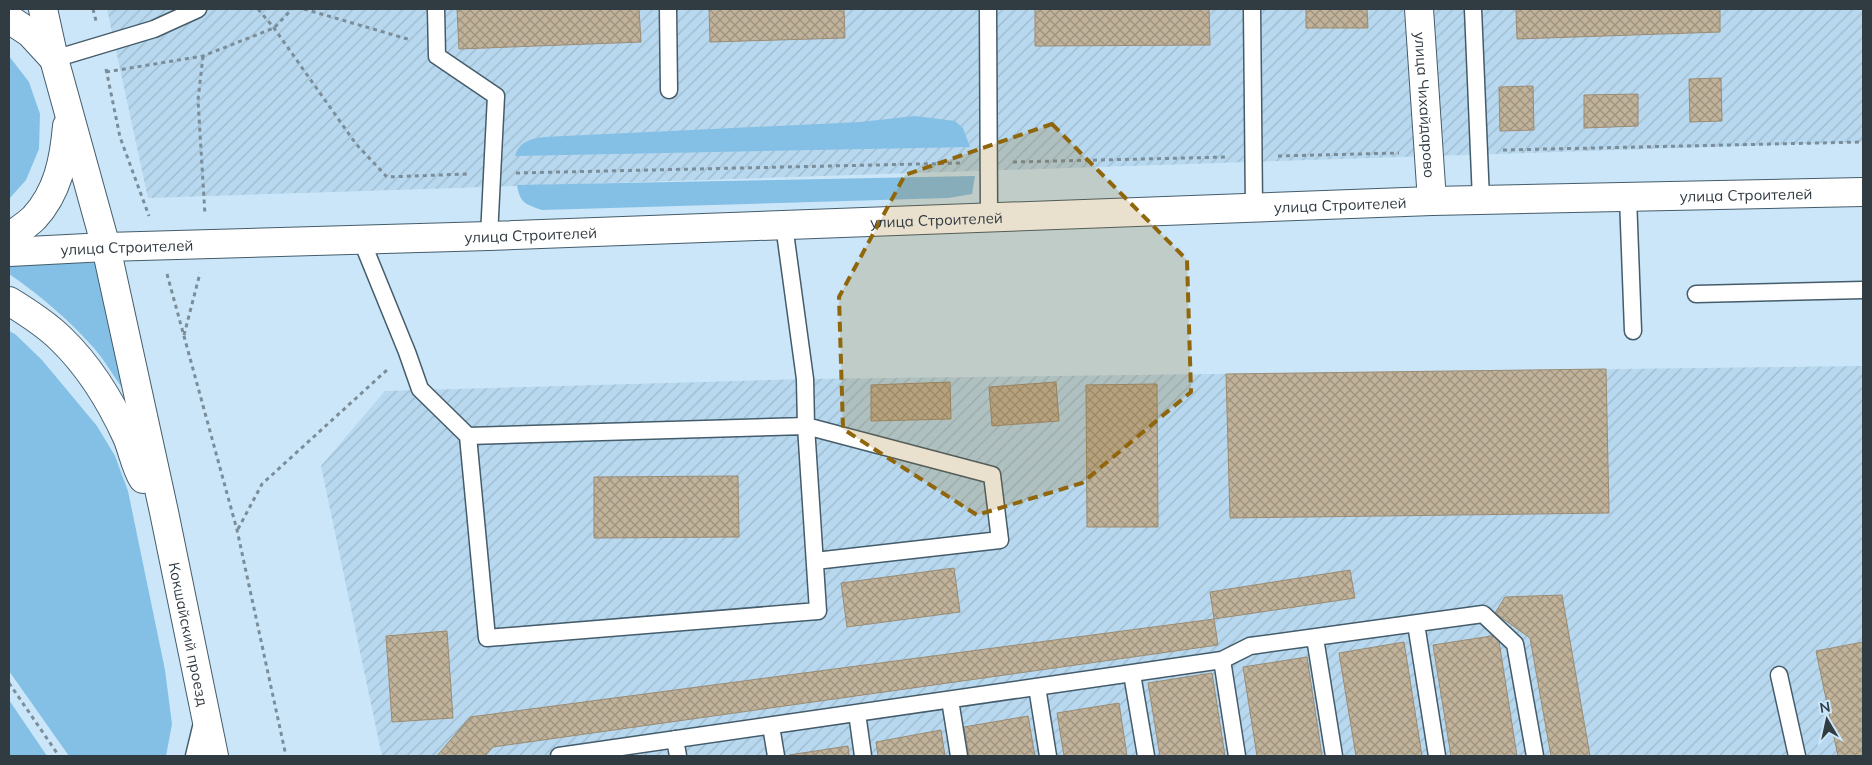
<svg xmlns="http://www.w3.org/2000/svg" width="1872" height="765" font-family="Mulish,sans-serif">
  <defs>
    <pattern id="industrial-furrows" width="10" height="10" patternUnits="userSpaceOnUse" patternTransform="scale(1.25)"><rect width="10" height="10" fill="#b7d8ee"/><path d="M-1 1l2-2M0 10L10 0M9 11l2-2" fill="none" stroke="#9ebacd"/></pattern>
    <pattern id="building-cross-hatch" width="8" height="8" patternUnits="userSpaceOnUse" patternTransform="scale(1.25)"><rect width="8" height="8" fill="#c1b29a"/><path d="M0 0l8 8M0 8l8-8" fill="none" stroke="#9d927f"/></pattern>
  </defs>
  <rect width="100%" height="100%" fill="#cbe6f8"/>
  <path fill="url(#industrial-furrows)" d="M107,9H1863V142L148,198Z
    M1863,366V756H382L321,466L385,391L805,379Z"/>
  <path fill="#84c0e5" d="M9,56L29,82L40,114L39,149L26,180L9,199Z
    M915,116L955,121L963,128L970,147L515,156C519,142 530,139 544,137L860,122Z
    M975,176L972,194L948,198L542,210C525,204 520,203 517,185Z
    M9,261L96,263L126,393C115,379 106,362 94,348C69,320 40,295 9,274Z
    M9,331L15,334L42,360L97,426L115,456L128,491L165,670L172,724L166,756H69L9,671Z
    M9,700L47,756H9Z"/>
  <path fill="url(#building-cross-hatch)" stroke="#9a8c75" d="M457,9H639L641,42L459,49Z
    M709,9H844L845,38L710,42Z
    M1035,9H1209L1210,45L1035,46Z
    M1306,9H1367L1368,28H1306Z
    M1516,9H1720V32L1517,39Z
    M1721,78L1722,121L1690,122L1689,79Z
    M1533,86L1534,130L1500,131L1499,87Z
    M1638,94V126L1584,128V95Z
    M1606,369L1609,513L1230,518L1226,374Z
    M950,382L951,419L871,421V385Z
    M1056,382L1059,421L992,426L989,387Z
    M1157,384L1158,527H1087L1086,385Z
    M738,476L739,537L594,538V477Z
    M954,568L960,612L847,627L841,583Z
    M1350,570L1355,598L1214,619L1210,592Z
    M1562,595L1590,756H1551L1530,638L1495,613L1505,597Z
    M1214,619L1218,645L493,747L485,756H437L470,717Z
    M447,631L453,718L392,722L386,636Z
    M1498,635L1517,756H1451L1433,645Z
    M1404,642L1422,756H1356L1339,653Z
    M1863,642V756H1838L1816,651Z
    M1307,657L1322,756H1257L1243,667Z
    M1212,673L1225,756H1160L1148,683Z
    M1119,703L1127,756H1064L1057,713Z
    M1028,716L1035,756H969L964,727Z
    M941,730L945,756H878L876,742Z
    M848,746L849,756H789V755Z"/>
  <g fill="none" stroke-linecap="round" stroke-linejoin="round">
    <defs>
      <path id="service" d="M436,9L437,56L496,96L489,236
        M668,9L669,90
        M988,9L989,217
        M1252,9L1254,208
        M1473,9L1481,200
        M54,59L154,29L198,9
        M1628,197L1633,331
        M784,225L805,379L806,426L818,611L487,638L468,436L806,426L992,475L1000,540L815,561
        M361,239L407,352L420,389L468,436
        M1696,294L1863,290
        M1416,624L1437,756
        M1315,638L1334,756
        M1222,660L1237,756
        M1132,674L1146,756
        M1779,675L1797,756
        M1037,687L1048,756
        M950,700L959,756
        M857,713L863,756
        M771,726L776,756
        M675,739L678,756
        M194,756L202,723
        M559,756L1222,660L1250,646L1483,614L1515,644L1535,756"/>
      <g id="minor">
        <path id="s1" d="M1419,9L1432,201"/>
        <path id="s2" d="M9,252L106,247L489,236L1432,201L1863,192"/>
      </g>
      <g id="primary">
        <path id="s3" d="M43,9L54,59L106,247L164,512L214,756"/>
        <path d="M9,19L30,33L53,58"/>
        <path d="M9,237C17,231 27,225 34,218C58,192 64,160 67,126"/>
        <path d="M9,301C27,312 46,324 61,339C89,366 111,402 127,437C133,451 135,466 143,479"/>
      </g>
    </defs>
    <use href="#service" stroke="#455c6b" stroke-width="19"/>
    <use href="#minor" stroke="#455c6b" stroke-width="30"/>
    <use href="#primary" stroke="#455c6b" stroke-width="30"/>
    <path stroke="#7b8d99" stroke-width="3" stroke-dasharray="4 4" stroke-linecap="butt" d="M93,9L96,21
      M258,9L274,28L356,144L387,177L467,174
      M304,9L411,40
      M203,56L198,100L205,215
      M106,69L120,137L149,216
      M106,72L203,56L274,28L292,9
      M1503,150L1863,142
      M1278,156L1399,153
      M1013,162L1229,157
      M516,173L964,163
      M167,274L237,530L286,756
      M184,335L200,273
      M238,529L262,484L388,369
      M9,683L59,756"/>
    <use href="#service" stroke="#fff" stroke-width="16"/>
    <use href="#minor" stroke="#fff" stroke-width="28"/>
    <use href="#primary" stroke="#fff" stroke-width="28"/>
  </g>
  <path fill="#8f660b" fill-opacity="0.2" stroke="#8f660b" stroke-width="4" stroke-dasharray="10 6" stroke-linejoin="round" d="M1052,124L1187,260L1191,392L1082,483L977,515L843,429L839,297L905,175Z"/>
  <g text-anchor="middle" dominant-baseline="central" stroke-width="4" stroke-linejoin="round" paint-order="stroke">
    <g font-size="15" fill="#313b42" stroke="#cbe6f8">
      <text stroke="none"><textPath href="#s1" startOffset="96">улица Чихайдарово</textPath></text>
      <text stroke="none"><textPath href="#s2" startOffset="1738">улица Строителей</textPath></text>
      <text stroke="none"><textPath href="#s2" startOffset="1332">улица Строителей</textPath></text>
      <text stroke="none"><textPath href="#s2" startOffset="928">улица Строителей</textPath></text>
      <text stroke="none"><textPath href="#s2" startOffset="522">улица Строителей</textPath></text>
      <text stroke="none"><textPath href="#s2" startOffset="118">улица Строителей</textPath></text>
      <text stroke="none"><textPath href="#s3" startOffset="642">Кокшайский проезд</textPath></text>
    </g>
  </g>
  <rect width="1872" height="765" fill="none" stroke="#313b42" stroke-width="20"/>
  <g transform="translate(1827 720) rotate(351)" stroke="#cbe6f8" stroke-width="4" paint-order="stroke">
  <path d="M0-4L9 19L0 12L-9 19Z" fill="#313b42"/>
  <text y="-8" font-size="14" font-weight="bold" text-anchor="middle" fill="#313b42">N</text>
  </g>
</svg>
